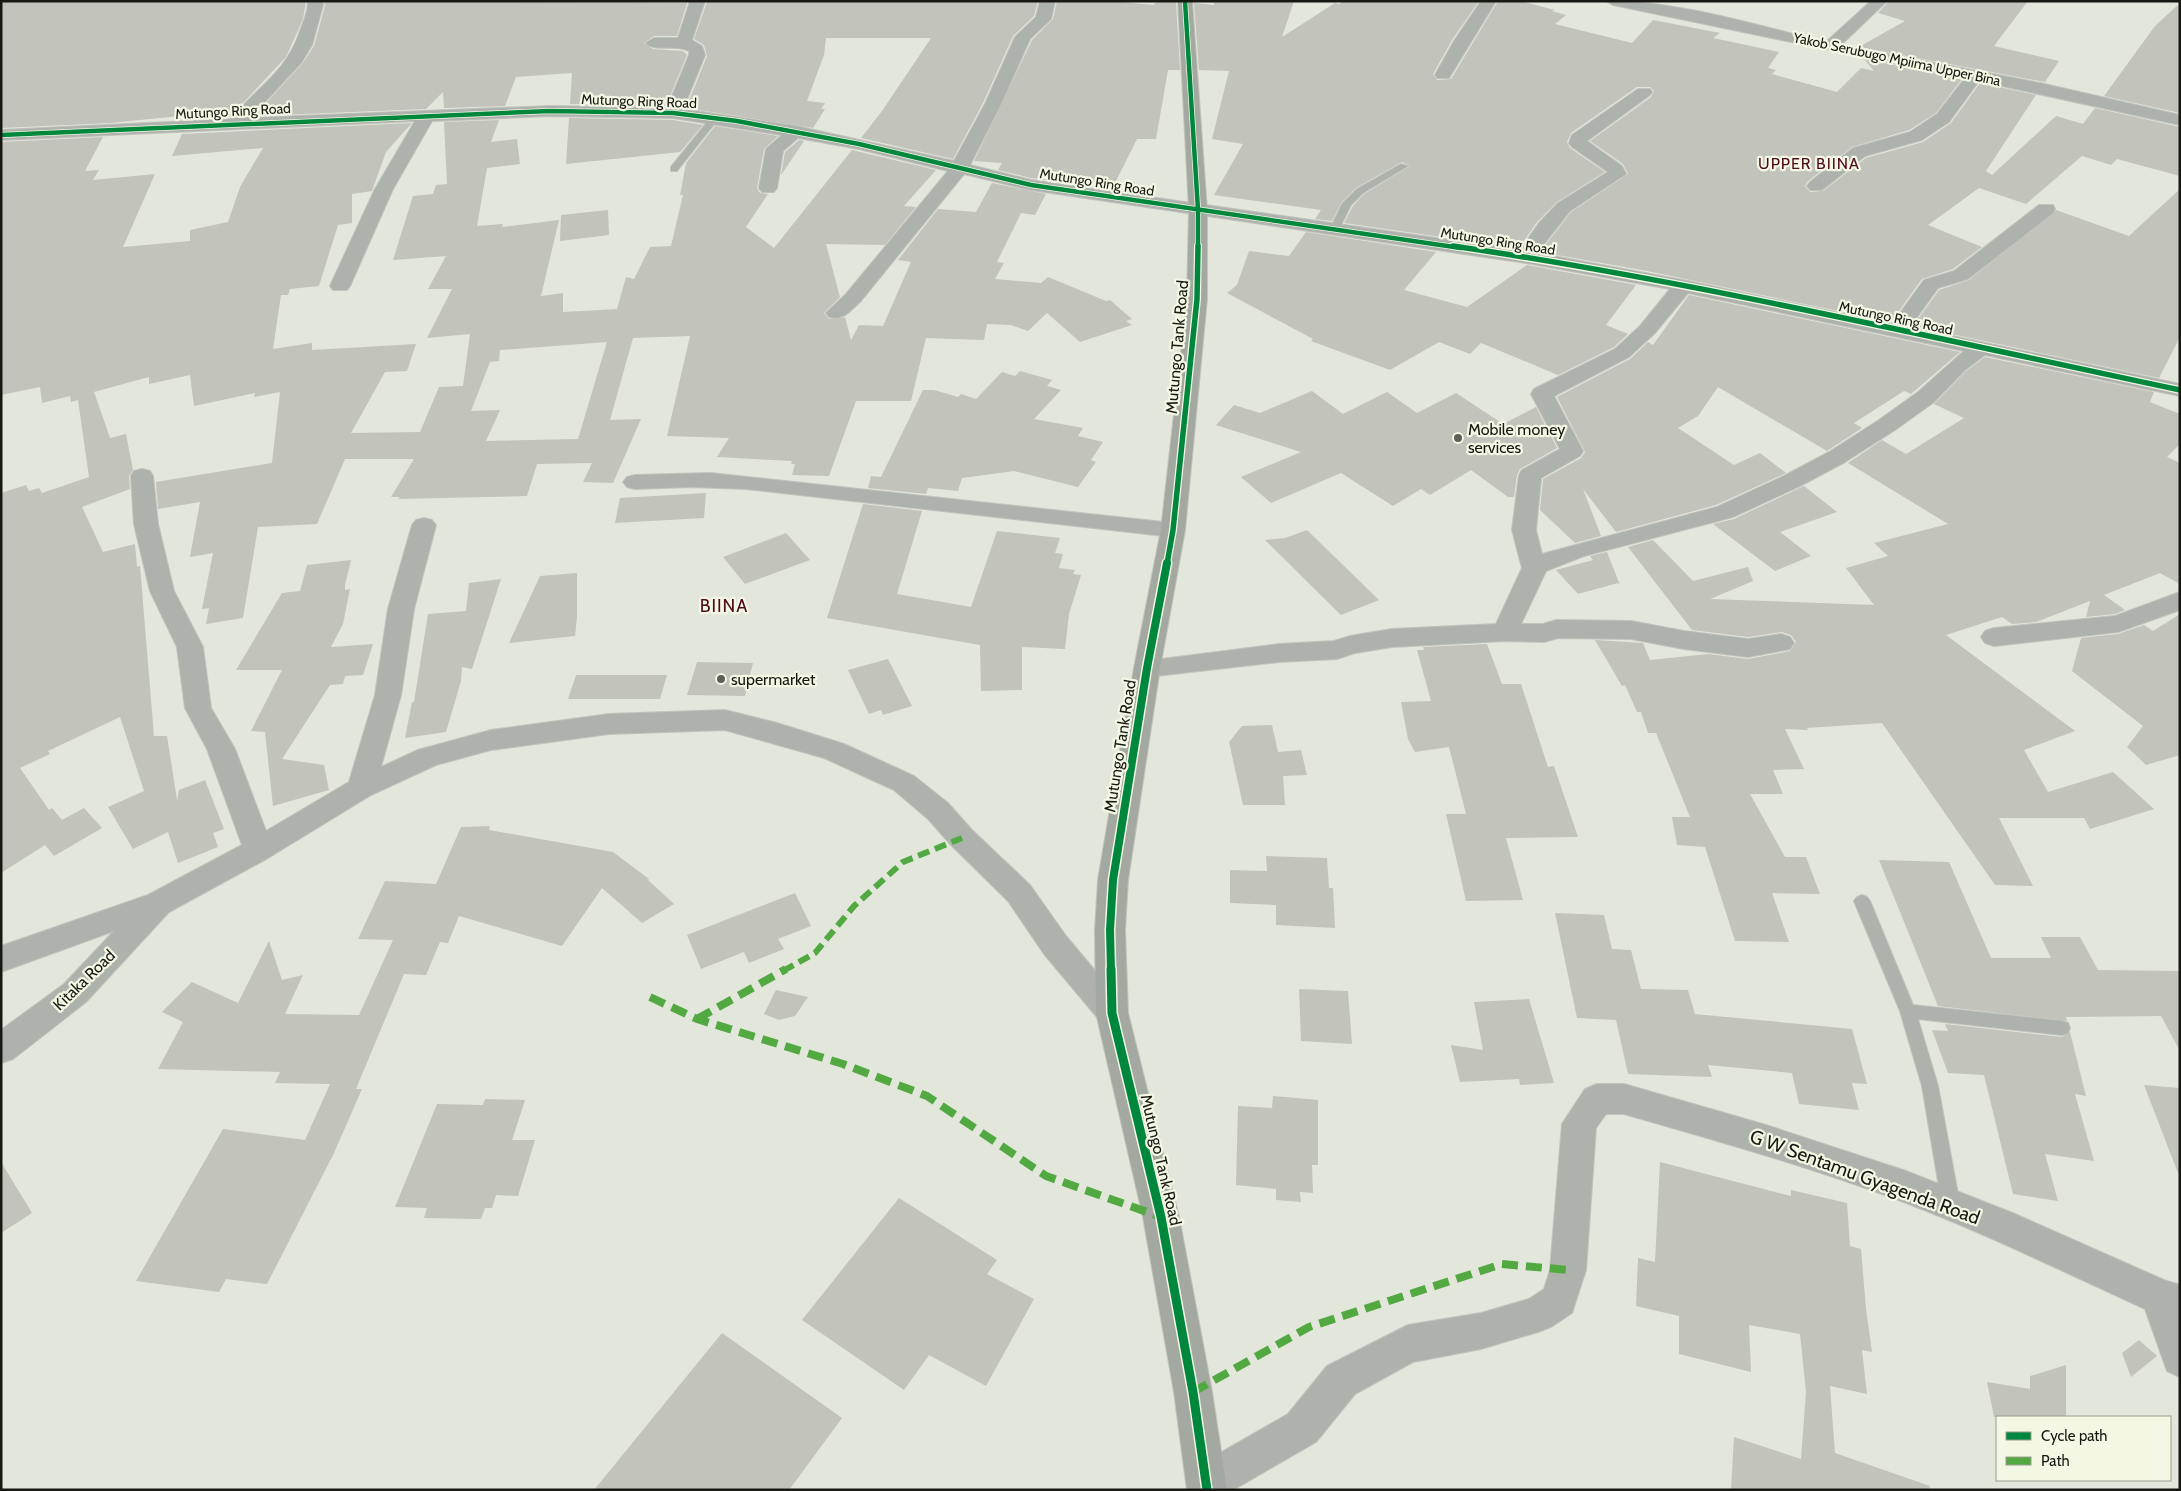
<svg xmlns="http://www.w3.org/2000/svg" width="2181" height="1491" font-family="Cabin,sans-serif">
  <rect width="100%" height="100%" fill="#e3e6db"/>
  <path fill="#c2c3bb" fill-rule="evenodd" d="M1,1H306L303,19L286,57L230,117L188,119L190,115L110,123L1,128Z
    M324,1L687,3L677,36H654L644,43L653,49L683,51L687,55L666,106L570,104L572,73L516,77L505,106L444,108L443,92L426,109L254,116L302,64L314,46L325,6Z
    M737,1H1038L1034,16L1013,36L983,103L953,159L861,138L882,111L931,38H826L824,55L807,101L825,103L821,109H825L813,128L686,108L707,56L704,45L694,39L707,2Z
    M1057,1H1111L1154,5L1156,1L1176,2L1180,70H1168L1156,139H1137L1115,183L1061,182L1031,178L998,170L1002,163L974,161L1032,40L1053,19Z
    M1214,1H1294L1282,37L1335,3L1339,4L1344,1H1479L1452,40L1433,74L1437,80L1451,79L1498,1H1520L1555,10L1552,11L1566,15L1555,24L1632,43L1653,20L1720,33L1713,38L1779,52L1768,68L1776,70L1772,74L1837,92L1861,68L1874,71L1864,59L1962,79L1936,113L1909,130L1852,147L1808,181L1805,186L1810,192L1823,191L1866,158L1923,142L1951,123L1980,83L2036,95L1986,171L1992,175L2056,116L2083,124L2095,108L2180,127V176L2117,159L2111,165L2082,156L2026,204L1979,188L1928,225L1982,247L1953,269L1922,279L1891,322L1647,271L1540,252L1571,212L1628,174L1623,164L1590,141L1651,97L1654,91L1650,87H1637L1571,133L1567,142L1570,148L1605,172L1557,202L1537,222L1519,248L1344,223L1353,206L1364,194L1410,166L1402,162L1356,188L1341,203L1332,221L1315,219L1321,210L1214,195L1243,144L1212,139L1229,71L1199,70L1194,3L1214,5Z
    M1889,1H2028L1994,46L2059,61L2045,82L1859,47L1905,21L1878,13Z
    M2180,3V113L2104,96L2155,26Z
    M569,118L673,120L703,125L680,152L566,164Z
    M499,120L491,142L517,139L520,164L487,168L477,226L503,224L502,227L559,220L541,296L563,293V312L617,309L626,277L634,279L650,247L671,246L683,195H680L686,163L715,126L778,136L764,149L757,188L760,193L768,194L746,227L774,248L852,150L936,170L904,206L916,207L885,245L826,244L840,297L824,313L829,319L845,317L851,340L859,325L883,326L911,262L898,260L938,209L976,212L992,183L1046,194L1035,215L1021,213L997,262L1004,263L995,279L1041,283L1048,277L1106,301L1110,300L1132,319L1126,321L1132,325L1080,342L1047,313L1028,331L1011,325L987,324L984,340L926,338L911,401H856L829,476L792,475L795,464H791L792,461L717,457L729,438L667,436L690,336L633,338L610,420L641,419L613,483L583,482L592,463L537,464L527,496L398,499L400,497H391L414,459H345L317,524L258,527L243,618L206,624L209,608L202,609L213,553L190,557L200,502L158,509L156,482L272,463L280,392L254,397L255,393L194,406L190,375L149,384V377L94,392L110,438L126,434L133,470L129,476L130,489L82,507L103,552L135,544L137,567L140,566L154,736H167L177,800L179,790L205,780L224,829L213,833L218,847L178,863L168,832L133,849L108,807L144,791L120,717L48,751L50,754L20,768L49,810L52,808L62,820L84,808L102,828L54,856L45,845L1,873V493L26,485L29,491L39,488L42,493L89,477L78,400L71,402L70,396L42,403L40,387L1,395V142L103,137L85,171L99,170L93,180L155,174L123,247L190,241V230L228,222L240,187L263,148L172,156L182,134L412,123L386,152L372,191L352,194V223L338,225L319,286L290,289L288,295H281L273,349L312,343V350L416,344L407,371L385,372L351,433L420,432L439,387L463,386L470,334L427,338L452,289H428L446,256L393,260L413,196L433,194L436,185L447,184L444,122ZM607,342L578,439L486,441L500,410L471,411L490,362L499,361L500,350Z
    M799,140L804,141L781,175L785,152Z
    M2180,189V337L2159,378L1913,326L1939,290L1969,280L2056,210L2129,236Z
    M608,210L609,235L560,241L561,215Z
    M1306,232L1436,252L1404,290L1467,307L1527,265L1636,285L1606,325L1628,334L1614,347L1558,375L1481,343L1470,354L1439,342L1390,370L1311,341L1313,339L1227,293L1237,285L1249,251L1289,256Z
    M1689,295L1960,352L1911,394L1904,391L1854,423L1862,428L1827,451L1718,387L1698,416L1678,428L1734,465L1760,453L1786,473L1716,505L1616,532L1583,489L1601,536L1575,543L1540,510L1543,479L1581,458L1585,452L1557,397L1630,359L1648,342L1653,345Z
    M1985,357L2154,392L2150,402L2180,414V444L2167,457L2180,463V584L2160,573L2104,595L2125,610L2115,614L2086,617L2090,601L2036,622L2012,624L2002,617L1946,635L2075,731L2024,750L2048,792L2113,772L2154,809L2090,829L2084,818H1999L2033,886L1995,885L1882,723L1807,728L1808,730L1785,729L1804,769L1773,770L1783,794H1750L1785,857H1806L1820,894L1772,893L1789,942L1735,941L1705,847L1677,845L1672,817H1690L1656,733H1648L1641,712H1637L1625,685L1622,686L1595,640L1643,643L1650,660L1708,654L1748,659L1790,651L1796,642L1791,635L1782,632L1748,637L1692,630L1628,547L1653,540L1693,581L1748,567L1753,581L1710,599L1874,605L1846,568L1888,556L1874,543L1948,524L1848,463L1882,440L1906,454L1964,418L1934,404L1966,371Z
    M1020,371L1052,380L1047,386L1061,390L1034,419L1083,428L1078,436L1103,442L1091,460L1096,462L1078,487L1014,471L962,478L958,491L928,488L926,494L868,488L871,476L881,477L923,390H934L958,397L961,394L976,399L1002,372L1015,376Z
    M1312,391L1343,414L1387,392L1417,413L1456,393L1503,424L1536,407L1557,448L1520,469L1517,475L1514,497H1508L1471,470L1430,495L1421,489L1393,506L1341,473L1271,503L1241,477L1301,452L1216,425L1234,405L1260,413Z
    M1804,486L1837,512L1780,532L1811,556L1775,571L1713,524L1734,519Z
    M706,493L704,518L615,523L620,498Z
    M863,504L922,511L897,594L971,607L997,531L1060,538L1055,553L1063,554L1059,568L1075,570L1073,574L1081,575L1069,614L1065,649L1022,647V690L981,691L980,645L827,618Z
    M1307,530L1379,600L1341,615L1265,540L1285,538Z
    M786,533L810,560L745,584L723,557Z
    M1607,552L1620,585L1618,583L1578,594L1556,570L1593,560L1590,556Z
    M351,560L345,585V590L350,589L343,624L331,647L373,644L363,675L345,676L343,684L330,685L282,759L324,765L329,790L273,806L265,732L251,731L282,670H236L282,593L300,591L307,565Z
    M577,573V617L575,636L509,643L540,576Z
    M501,579L472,669L462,667L461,681L446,732L405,738L412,702H414L428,614L466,611L469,583Z
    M2180,614V755L2146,765L2127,747L2143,726L2072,671L2081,638L2118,634L2144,625L2153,631Z
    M1487,644L1502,684H1521L1548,767L1554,766L1578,837L1506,838L1523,900L1466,901L1446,814H1466L1449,747L1415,752L1408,739L1401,702L1431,701L1417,650H1424L1423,647Z
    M888,659L912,706L883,715L881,710L869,714L848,670Z
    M697,662L753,663L745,696L687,695Z
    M576,675H667L660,699H568Z
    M1272,725L1278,752L1301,750L1307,775L1283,776L1285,805H1243L1229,742L1242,726Z
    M490,826L489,830L613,852L649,879L648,880L674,904L642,923L602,888L562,946L459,916L448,943L440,942L426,975L404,974L356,1089H362L334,1153L267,1284L226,1279L219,1292L136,1281L223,1129L305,1140L330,1084L275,1083L280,1072L158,1069L183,1022L162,1012L192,982L238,1003L269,941L282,980L303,975L285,1014L359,1015L393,940L358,939L385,881L436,884L461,827Z
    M1266,856L1327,858L1329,888H1333L1335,928L1276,925V905L1230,903V870L1267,871Z
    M1879,860L1949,862L1991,958H2051L2041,937H2080L2098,970L2180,971V1051L2161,1016L2066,1017L2067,1021L1938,1006Z
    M795,893L811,926L778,939L784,949L749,963L744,952L701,969L687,935Z
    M1555,913L1604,915L1612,949L1631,950L1641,989L1688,990L1695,1014L1852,1029L1867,1084L1852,1083L1859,1110L1799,1104L1792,1073L1708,1065L1712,1077L1628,1074L1616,1020L1577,1018Z
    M1299,989L1348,991L1352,1044L1301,1041Z
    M776,990L808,997L795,1016L779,1020L764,1014Z
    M1529,999L1554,1083L1520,1085L1519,1079L1460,1082L1451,1045L1483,1050L1474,1002Z
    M1945,1024L2062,1037L2070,1032L2086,1096L2075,1094L2094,1161L2045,1154L2058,1201L2013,1194L1984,1075L1948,1073L1932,1030L1948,1031Z
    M2144,1085L2180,1088V1172L2178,1173Z
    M1273,1096L1318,1100V1165H1312L1313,1193L1300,1192L1301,1202L1276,1200V1189L1236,1185L1238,1106L1272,1108Z
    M485,1099L525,1100L512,1140H535L518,1196L496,1195L492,1208H485L481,1219L424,1218L427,1208L395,1207L437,1104L483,1105Z
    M1,1162L32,1213L1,1233Z
    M1660,1162L1791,1196V1190L1847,1203L1850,1246L1861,1249L1866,1309L1872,1352L1862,1350L1867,1394L1830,1386L1835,1453L1930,1486L1929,1490H1731L1734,1437L1801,1459L1806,1392L1800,1334L1749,1325L1751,1372L1679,1354V1316L1636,1306L1638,1258L1655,1262Z
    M899,1198L997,1260L987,1274L1034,1299L986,1386L929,1355L904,1390L802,1320Z
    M722,1333L842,1418L789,1490H594Z
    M2139,1340L2157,1356L2131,1377L2122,1353Z
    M2066,1365V1417H1994L1987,1382L2030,1389V1376Z"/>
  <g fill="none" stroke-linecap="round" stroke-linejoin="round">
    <defs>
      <path id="lane" d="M712,116L719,118L677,171H671V167Z
        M1401,164L1408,166L1363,193L1351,205L1338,231H1332L1330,229L1342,204L1357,189Z
        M1862,895L1867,897L1870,901L1913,1005L2062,1021L2068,1023L2070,1028L2068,1033L2062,1035L1918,1019L1938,1086L1960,1205L1957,1211L1951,1213L1945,1211L1942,1205L1922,1086L1900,1011L1854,901L1857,897Z"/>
      <path id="street" d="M308,1H322L323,5L312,45L301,63L250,118L549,106L667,108L689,55V51C676,44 653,52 646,43L654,38H678L690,1H705L692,40L702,46L705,55L683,109L796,126L954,161L985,104L1015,37L1036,17L1040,1H1055L1051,19L1030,39L1001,104L970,165L1031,180L1520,250L1539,223L1558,203L1608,172L1572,147L1569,143L1572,135L1638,89H1650L1652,92L1650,95L1587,141L1622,166L1626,174L1570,211L1537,253L1683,280L1892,324L1924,280L1954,271L2039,205H2053L2055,209L2053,213L1968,279L1938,288L1910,327L2180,384V396L1985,355L1965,370L1934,402L1895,430L1845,462L1800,486L1733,517L1584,556L1546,571L1521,624H1543L1556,620L1631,621L1684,631L1748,639L1781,634L1790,637L1794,643L1790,649L1748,657L1684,649L1631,639L1558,638L1544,642L1505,641L1392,647L1355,653L1337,659L1279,662L1147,677L1138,674L1134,668L1138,662L1279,644L1334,641L1350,636L1392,629L1496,624L1522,568L1512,530L1519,475L1522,470L1560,449L1531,394L1534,389L1615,349L1640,326L1670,289L1532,264L1031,190L964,174L860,302C850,311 843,321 829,317L826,313L846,294L948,171L859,149L798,138L783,151L777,188L774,192H762L759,188L766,149L782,135L673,118L549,116L432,121L393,189L350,286L347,290H333L330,286L375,189L415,121L1,140V130L231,119C258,86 286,73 300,31C304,21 308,12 308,1ZM1688,293L1964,351L1918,392L1879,420L1829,452L1784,476L1717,507L1542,554L1536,530L1541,478L1580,456L1583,451L1554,396L1629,357L1654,334Z
        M1481,1H1496L1449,78H1437L1435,75L1454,41Z
        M1606,1C1680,1 1754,25 1826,42L1871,1H1887L1841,45L2040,83L2180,115V125L1979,81L1949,122L1922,140L1865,156L1822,190H1810L1807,186L1810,182L1853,148L1910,132L1937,114L1965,78L1613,5Z
        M142,469L150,471L153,476L158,524L174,591L203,647L211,708L235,749L266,831L349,782L375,695L388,609L412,525L416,520L424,518L432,520L436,525L414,609L401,695L381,767L418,750L491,730L609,714L725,710L777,723L844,744L914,776L948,803L972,830L1030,885L1066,936L1123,1004L1128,1013L1123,1022L1112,1026L1101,1022L1044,954L1008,901L952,846L928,819L894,790L824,758L725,730L609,734L491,750L436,765L371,795L268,858L169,912L86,1002L13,1059L1,1063V1030L64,984L114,931L1,972V946L148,895L242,845L207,749L185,708L177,647L150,591L134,524L131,476L134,471Z
        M710,473L1173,523L1181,525L1185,530L1181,535L1173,537L746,489L692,487L635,489L627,487L623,482L627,477L635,475Z
        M2180,592V610L2118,632L1994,646L1985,643L1981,637L1985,631L1994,628L2115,616Z
        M1597,1084H1624L1766,1125L1906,1171L2015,1214L2164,1280L2180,1285V1377L2167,1371L2145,1309C2066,1273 1987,1234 1906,1203C1814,1168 1718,1141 1624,1114H1606L1596,1128L1586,1270L1572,1313L1551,1327L1538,1332L1481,1349L1413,1362L1355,1394L1316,1442L1233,1490H1189L1186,1483L1192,1469L1288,1414L1327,1366L1408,1325L1481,1313L1529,1299L1544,1289L1550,1270L1562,1124L1585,1089Z"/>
      <path id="secondary" d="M1178,1H1192L1207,210V299L1185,530L1160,668L1128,880L1125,930L1128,1013L1179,1217L1212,1392L1227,1490H1187L1174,1392L1143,1217L1096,1013L1095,930L1098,880L1134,668L1161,530L1187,299L1189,210Z"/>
    </defs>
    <use href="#lane" stroke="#c2c4bc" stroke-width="2"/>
    <use href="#street" stroke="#c2c4bc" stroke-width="2"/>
    <use href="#secondary" stroke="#c2c4bc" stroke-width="2"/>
    <use href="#lane" fill="#aeb2ac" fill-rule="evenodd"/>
    <use href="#street" fill="#aeb2ac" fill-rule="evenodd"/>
    <use href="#secondary" fill="#a3a9a0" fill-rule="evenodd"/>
    <path stroke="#52a942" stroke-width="6" stroke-dasharray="12 6" stroke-linecap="butt" d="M783,971L815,953L854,906L903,862L962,838"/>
    <path stroke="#52a942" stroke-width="8" stroke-dasharray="16 8" stroke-linecap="butt" d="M650,997L697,1019L843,1064L927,1096L1046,1176L1161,1217
      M697,1019L786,969
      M1193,1392L1309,1327L1502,1264L1568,1270"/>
    <defs>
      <path id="cycleway-far3" d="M1185,1L1198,210V248
        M1,135L549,111L673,113L737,121L859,144L1031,185L1461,248"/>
      <path id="cycleway-far2" d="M1453,246C1697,282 1938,339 2180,390
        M1167,564L1173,530L1197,299L1198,246"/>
      <path id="cycleway-far1" d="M1111,971L1110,930L1113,880L1147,668L1167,563"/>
      <path id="cycleway" d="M1111,969L1112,1013L1161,1217L1193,1392L1207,1490"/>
    </defs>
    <use href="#cycleway-far3" stroke="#f3f7e4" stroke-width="6"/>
    <use href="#cycleway-far2" stroke="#f3f7e4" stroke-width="8"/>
    <use href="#cycleway-far1" stroke="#f3f7e4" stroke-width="11"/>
    <use href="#cycleway" stroke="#f3f7e4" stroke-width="12"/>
    <use href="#cycleway-far3" stroke="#00873e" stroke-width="4.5"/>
    <use href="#cycleway-far2" stroke="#00873e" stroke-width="5.5"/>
    <use href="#cycleway-far1" stroke="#00873e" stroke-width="8"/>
    <use href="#cycleway" stroke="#00873e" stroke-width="9"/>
  </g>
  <g fill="#5e6058" stroke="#f3f7e4" stroke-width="2">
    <circle cx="1458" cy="438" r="5"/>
    <circle cx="721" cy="679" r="5"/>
  </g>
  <g text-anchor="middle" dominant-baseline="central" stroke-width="4.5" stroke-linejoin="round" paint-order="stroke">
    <g font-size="14" fill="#171812" stroke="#f3f7e4">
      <text transform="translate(1897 59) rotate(12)">Yakob Serubugo Mpiima Upper Bina</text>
      <text transform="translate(639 101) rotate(2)">Mutungo Ring Road</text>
      <text transform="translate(233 111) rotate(-3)">Mutungo Ring Road</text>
      <text transform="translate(1097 182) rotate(9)">Mutungo Ring Road</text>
      <text transform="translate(1498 241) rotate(9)">Mutungo Ring Road</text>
      <text transform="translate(1896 318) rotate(12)">Mutungo Ring Road</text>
    </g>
    <g font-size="16" letter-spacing="1" fill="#4f0a1e" stroke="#f3f7e4">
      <text x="1809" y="163">UPPER BIINA</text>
    </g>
    <g font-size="16" fill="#171812" stroke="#f3f7e4">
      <text transform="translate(1177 347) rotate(-85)">Mutungo Tank Road</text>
      <text transform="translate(1120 746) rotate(-81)">Mutungo Tank Road</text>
      <text transform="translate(84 980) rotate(-44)">Kitaka Road</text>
      <text transform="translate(1161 1160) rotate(77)">Mutungo Tank Road</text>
    </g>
    <g font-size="16" fill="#171812" stroke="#f3f7e4" text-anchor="start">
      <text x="1468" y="429">Mobile money<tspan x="1468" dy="18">services</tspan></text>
      <text x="731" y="679">supermarket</text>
    </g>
    <g font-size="18" letter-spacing="1" fill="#4f0a1e" stroke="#f3f7e4">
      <text x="724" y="606">BIINA</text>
    </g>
    <g font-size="19" fill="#171812" stroke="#f3f7e4">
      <text transform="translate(1865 1177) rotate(20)">G W Sentamu Gyagenda Road</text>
    </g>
  </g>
  <rect width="2181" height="1491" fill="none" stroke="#171812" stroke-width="5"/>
  <rect x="1996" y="1416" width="175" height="65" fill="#f3f7e4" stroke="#9b9e90"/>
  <rect x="2006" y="1432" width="25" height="8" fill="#00873e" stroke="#9b9e90"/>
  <text x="2041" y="1441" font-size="15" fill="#171812">Cycle path</text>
  <rect x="2006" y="1457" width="25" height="8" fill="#52a942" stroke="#9b9e90"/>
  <text x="2041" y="1466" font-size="15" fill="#171812">Path</text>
</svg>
